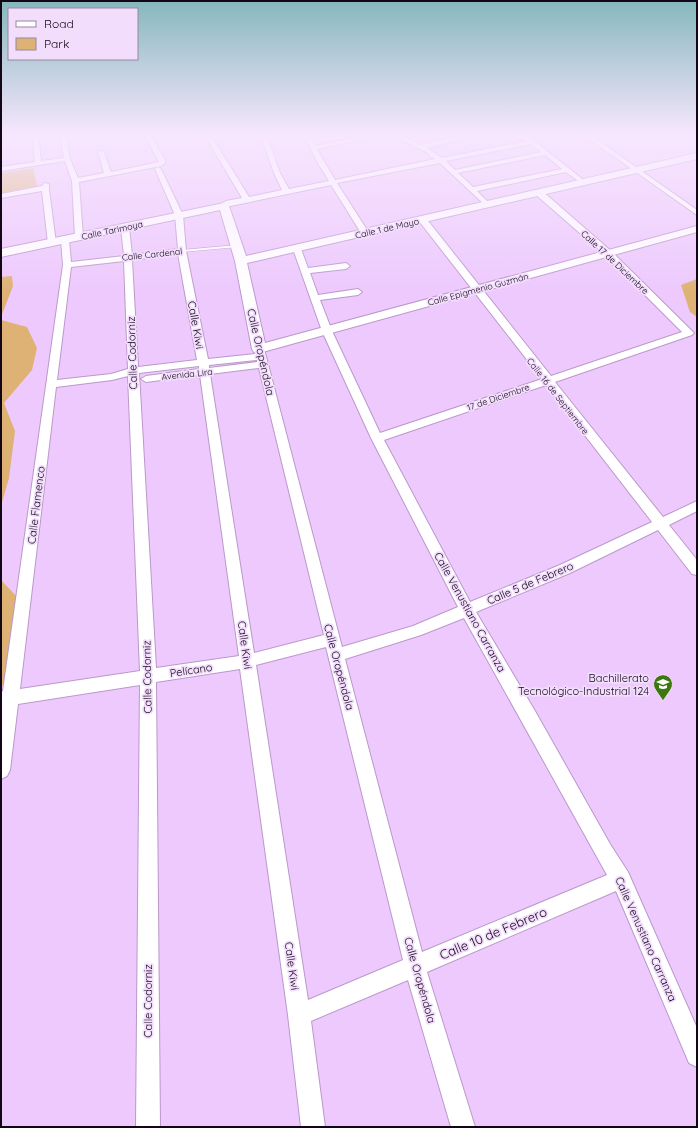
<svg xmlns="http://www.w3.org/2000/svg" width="698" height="1128" font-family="Quicksand,sans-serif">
  <rect width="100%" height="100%" fill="#edc9fd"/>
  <path fill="#ddb274" d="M33,168L37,186L1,193V173Z
    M12,276L13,286L1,317V277Z
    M697,279V317L690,312L681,285Z
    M1,320L27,327L37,348L32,370L4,403L15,431L9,478L1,506Z
    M1,580L17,597L8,684L1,685Z"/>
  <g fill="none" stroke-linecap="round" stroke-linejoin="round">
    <defs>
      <path id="lane" d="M237,245L239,246L238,247L182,252L180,251L182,250Z"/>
      <path id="street" d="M32,134H38L41,161L64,158L60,134H66L70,159L78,178L104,173L98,152L101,150L104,152L111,172L159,162L144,134H150L166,162L161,166L79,182L83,237L79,239L75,237L72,181L65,161L1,171V167L35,162Z
        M121,134H128V135L125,137Z
        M204,134H210L249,197L282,190L274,173L260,134H266L280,173L289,189L329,181L316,160L304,134H310L316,146L373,134H386L317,149L335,180L435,159L430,156L428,153L389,134H397L421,145L467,134H479L427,148L442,158L526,141L511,134H520L526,137L570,134L533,140L586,182L581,183L566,172L477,191L490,204L486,206L440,163L337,183L369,233L365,235L361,233L331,185L221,208V204L226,201L242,198ZM531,144L541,152L455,170L446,161ZM545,155L562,169L473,187L458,173Z
        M582,134H589L697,210V215Z
        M158,167L161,169L183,215L186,251L208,359L255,354L254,349L259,346L264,349L342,647L413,626L458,607L371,438L322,331L293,249L294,247L301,249L308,268L346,263L350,266L346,269L310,273L318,295L358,289L362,292L358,295L320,300L332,331L380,433L542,379L419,221V217H425L551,376L682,332L605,255L535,194V190H541L611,251L694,333L692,335L555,382L663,517L697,501V511L669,525L697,560V575L692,574L658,530L570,573L476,612L535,711L610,844L628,872L697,1028V1067L689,1063L616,891L427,972L475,1127H451L408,980L311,1021L325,1127H301L288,1015L240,669L156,682L160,1127H136L140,685L18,704L10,770L7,776L1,779V692L3,691L63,265L61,240L65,238L69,240L71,262L124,256L121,227L125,225L129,227L132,255L178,249L175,215L155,169ZM178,254L197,360L138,367L132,260ZM124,261L128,369L111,374L57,380L71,267ZM257,360V362L209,368V365ZM199,366V369L146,376L141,379L146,382L200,375L239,656L156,668L139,373ZM259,368L324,635L254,653L210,374ZM128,376L140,671L20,689L56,387L112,380ZM546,385L652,522L560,565L470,602L384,440ZM464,618L607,875L422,952L345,659L421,635ZM326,647L403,960L308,1000L256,665Z
        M44,183L49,184V190L56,243L52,245L48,243L42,191L1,198V194L42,186Z"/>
      <path id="secondary" d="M697,153V159L247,263L265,343L697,226V232L259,353L254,352L252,349L235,261L220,210L1,257V249L224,203L229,206L246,256Z"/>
    </defs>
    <use href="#lane" stroke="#bb98ca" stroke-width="1"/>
    <use href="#street" stroke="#bb98ca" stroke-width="2"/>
    <use href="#secondary" stroke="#bb98ca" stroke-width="2"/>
    <use href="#lane" fill="#fff" fill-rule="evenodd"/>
    <use href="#street" fill="#fff" fill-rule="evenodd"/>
    <use href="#secondary" fill="#fff" fill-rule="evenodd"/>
  </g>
  <linearGradient id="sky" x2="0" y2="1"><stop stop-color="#85b7bd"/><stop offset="0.46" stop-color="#f7e7fe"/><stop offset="1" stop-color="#f7e7fe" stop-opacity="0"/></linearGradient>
  <rect width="698" height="292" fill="url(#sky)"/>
  <defs>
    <symbol id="school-pin" viewBox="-11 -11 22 30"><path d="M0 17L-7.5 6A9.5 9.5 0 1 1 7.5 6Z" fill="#3d780e" stroke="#f2ddfc"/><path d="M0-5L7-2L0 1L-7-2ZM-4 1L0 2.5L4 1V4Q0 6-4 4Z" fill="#fff"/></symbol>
  </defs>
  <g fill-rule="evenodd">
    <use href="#school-pin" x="652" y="673" width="22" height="30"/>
  </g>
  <g text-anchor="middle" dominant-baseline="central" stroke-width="3.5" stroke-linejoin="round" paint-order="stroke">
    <g font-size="9" fill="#120617" stroke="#f2ddfc">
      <text transform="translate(387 228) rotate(-13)">Calle 1 de Mayo</text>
      <text transform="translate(112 230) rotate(-12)">Calle Tarimoya</text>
      <text transform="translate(152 254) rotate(-6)">Calle Cardenal</text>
      <text transform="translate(615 262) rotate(43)">Calle 17 de Diciembre</text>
      <text transform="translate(478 289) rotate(-15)">Calle Epigmenio Guzmán</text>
      <text transform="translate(187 374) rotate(-6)">Avenida Lira</text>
      <text transform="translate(558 396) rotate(52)">Calle 16 de Septiembre</text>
      <text transform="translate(498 397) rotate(-19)">17 de Diciembre</text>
    </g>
    <g font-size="11" fill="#120617" stroke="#f2ddfc">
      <text transform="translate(196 325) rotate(80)">Calle Kiwi</text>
      <text transform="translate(261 352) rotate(77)">Calle Oropéndola</text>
      <text transform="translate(132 353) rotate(-92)">Calle Codorniz</text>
      <text transform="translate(36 505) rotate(-83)">Calle Flamenco</text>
      <text transform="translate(530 583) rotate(-23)">Calle 5 de Febrero</text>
      <text transform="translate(470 612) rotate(61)">Calle Venustiano Carranza</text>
      <text transform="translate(245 645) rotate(82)">Calle Kiwi</text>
      <text transform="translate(339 667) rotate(75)">Calle Oropéndola</text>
      <text transform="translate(191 670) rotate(-9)">Pelícano</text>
      <text transform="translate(147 677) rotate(-91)">Calle Codorniz</text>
      <text transform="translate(646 939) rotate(66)">Calle Venustiano Carranza</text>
      <text transform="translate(292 966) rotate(82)">Calle Kiwi</text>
      <text transform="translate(420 980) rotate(74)">Calle Oropéndola</text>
      <text transform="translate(148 1001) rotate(-90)">Calle Codorniz</text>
    </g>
    <g font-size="11" fill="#120617" stroke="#f2ddfc" text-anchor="end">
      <text x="649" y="678">Bachillerato<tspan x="649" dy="13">Tecnológico-Industrial 124</tspan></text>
    </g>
    <g font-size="13" fill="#120617" stroke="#f2ddfc">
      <text transform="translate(493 933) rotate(-23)">Calle 10 de Febrero</text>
    </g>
  </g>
  <rect width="698" height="1128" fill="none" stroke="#120617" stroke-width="4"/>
  <rect x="8" y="8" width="130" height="52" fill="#f2ddfc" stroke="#9887a0"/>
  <rect x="16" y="21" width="20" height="6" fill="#ffffff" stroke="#9887a0"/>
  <text x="44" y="28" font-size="12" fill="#120617">Road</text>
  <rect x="16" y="38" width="20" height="12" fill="#ddb274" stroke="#9887a0"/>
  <text x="44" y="48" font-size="12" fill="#120617">Park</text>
</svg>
